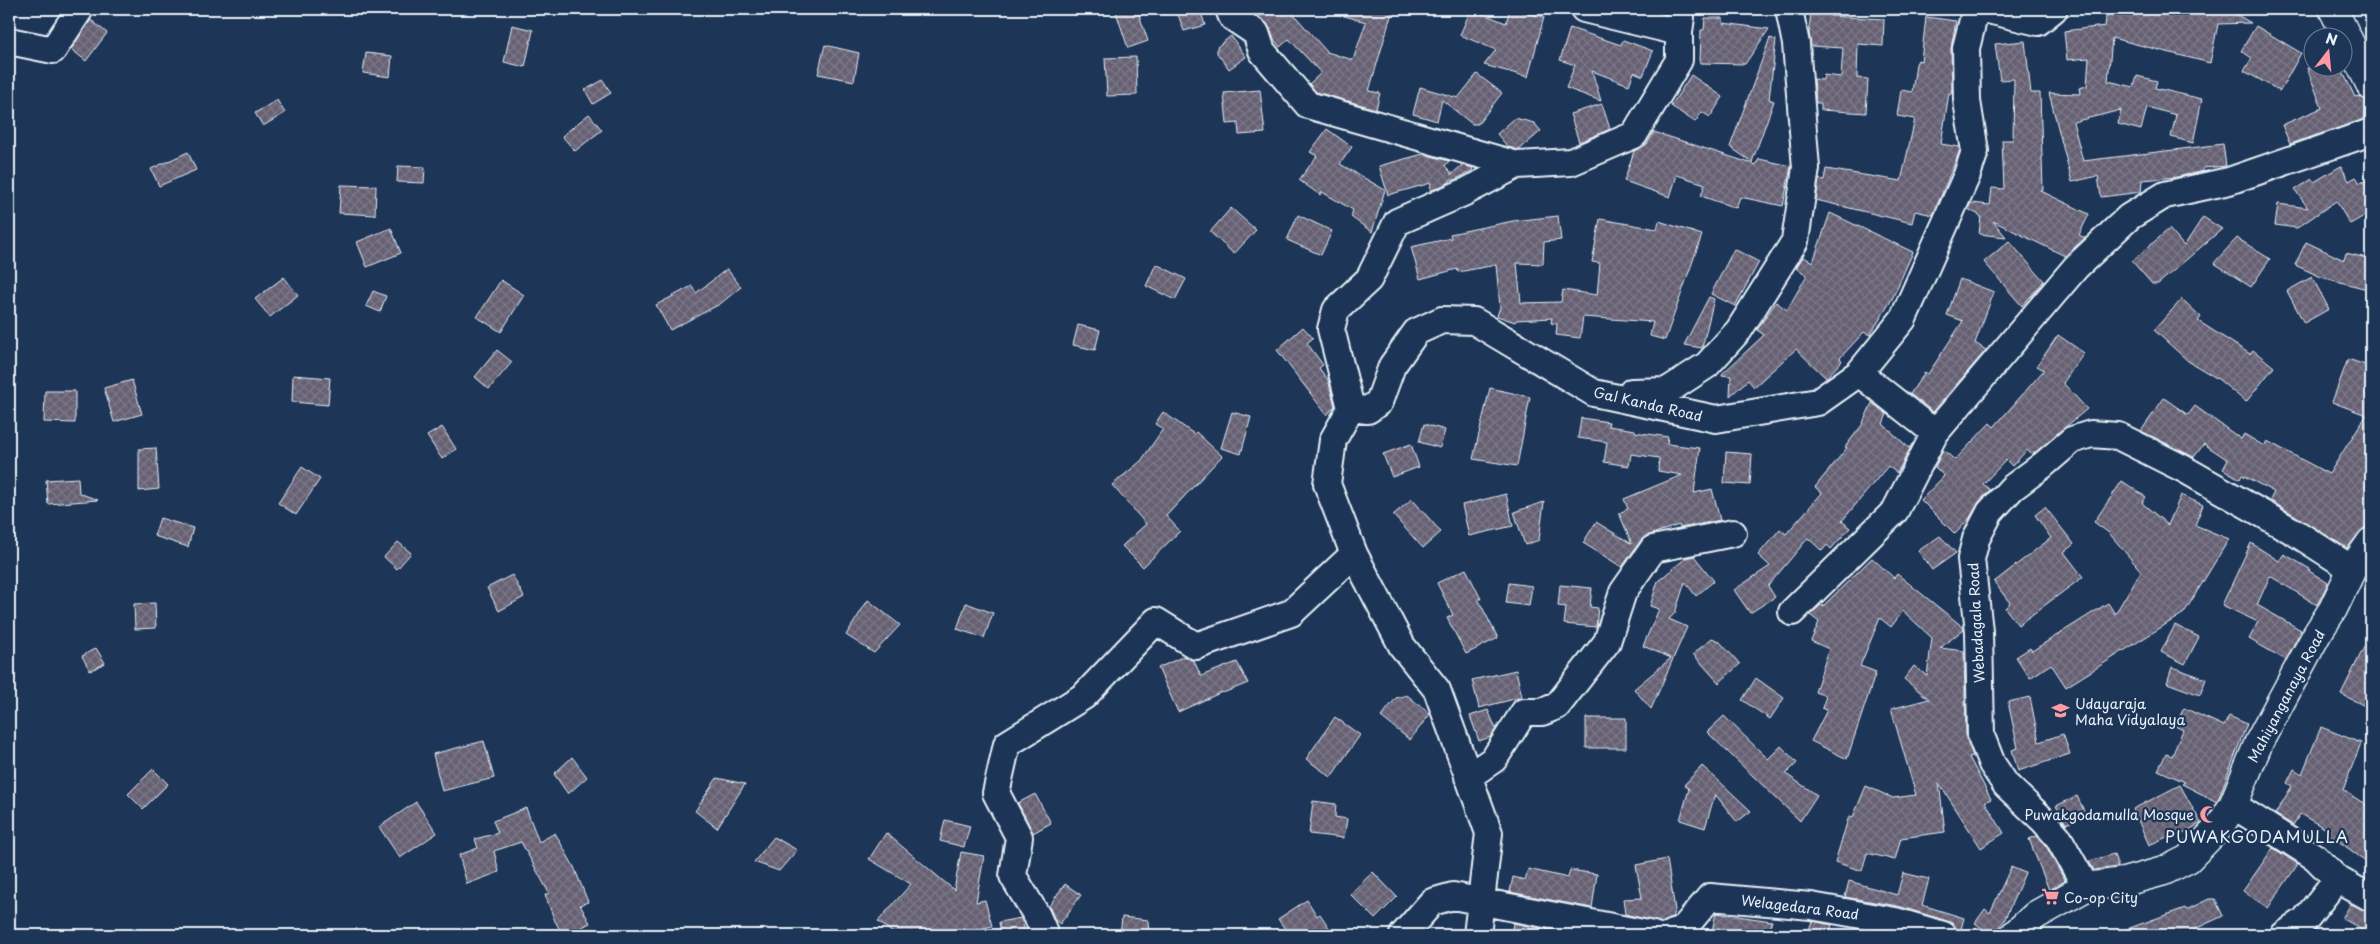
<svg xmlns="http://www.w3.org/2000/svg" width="2380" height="944" font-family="'Playpen Sans',sans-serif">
  <defs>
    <pattern id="building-cross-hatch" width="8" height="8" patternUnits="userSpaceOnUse" patternTransform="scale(1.25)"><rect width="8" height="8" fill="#666173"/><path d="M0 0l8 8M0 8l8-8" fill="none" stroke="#7c7888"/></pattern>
  </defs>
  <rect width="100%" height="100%" fill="#1d3557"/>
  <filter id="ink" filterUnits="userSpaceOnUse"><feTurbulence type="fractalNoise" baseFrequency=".02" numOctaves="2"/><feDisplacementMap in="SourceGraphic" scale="10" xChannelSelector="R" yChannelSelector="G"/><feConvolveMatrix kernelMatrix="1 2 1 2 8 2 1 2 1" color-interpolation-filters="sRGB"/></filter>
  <g filter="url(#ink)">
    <path fill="url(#building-cross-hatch)" stroke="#e8f1f8" d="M1115,9H1137L1148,41L1128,48Z
      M1176,9H1200L1205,25L1184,31Z
      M1270,9H1289L1327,52L1353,60L1366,22L1334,13L1335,9H1393L1369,91L1380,93L1376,109L1316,92L1309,84L1321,73L1289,39L1280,47L1275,41L1270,28L1259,17Z
      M1471,9L1506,23L1510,9L1544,17L1528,77L1484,65L1496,50L1460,35Z
      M1811,9H1830V16L1884,19L1883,46L1858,44L1857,78L1868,79L1866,113L1821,110V103H1816L1814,79L1823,80L1824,75L1841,77L1843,48L1811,46L1809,32Z
      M2107,9H2227L2251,23L2218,24L2210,63L2112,38L2108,81L2134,87L2137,76L2157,81L2155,88L2202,99L2193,143L2171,137L2176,115L2147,107L2141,130L2118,124L2121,110L2073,122L2083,161L2223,144L2226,166L2203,168V171L2177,177L2142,180L2141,192L2101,197L2098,176L2072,182L2049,93L2080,94L2079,88L2087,86L2089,58L2067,60L2064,31L2105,26Z
      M1926,17L1956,21L1951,48L1952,89L1951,94L1949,93L1941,144L1959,147L1960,150L1933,215L1915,211L1912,223L1816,200L1819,179L1824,180L1826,169L1901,181L1915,119L1897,116L1901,90L1912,92L1916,64L1918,60L1921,61Z
      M1705,18H1723V23L1769,29L1745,64L1700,63L1701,30H1704Z
      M91,20L107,33L86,61L71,49Z
      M512,25L533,30L525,67L504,62Z
      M2256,26L2301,53L2280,91L2244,71L2252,58L2241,51Z
      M1570,28L1621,45L1623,40L1653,51L1643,76L1634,72L1629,85L1592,71L1601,101L1566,88L1575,65L1560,60Z
      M1231,36L1246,57L1229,69L1217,53V47Z
      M1770,38L1776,40L1769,99L1774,101L1752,162L1730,147Z
      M2025,41L2031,93H2040L2043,190L2041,191L2089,214L2079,235L2085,238L2065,256L1993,221L2006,237L1979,234L1981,216L1968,209L1971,203L1990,205L1992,188L2004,189L2002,140H2013L2014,79L2000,80L1995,44Z
      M825,45L859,53L854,81L818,74Z
      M366,53L392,56L390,77L363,73Z
      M1136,57L1137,95L1107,96L1105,58Z
      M2307,68H2341L2355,97L2359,96L2366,100L2371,117L2290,144L2282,125L2322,108Z
      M1477,74L1502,93L1478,124H1472L1442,100L1437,121L1413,114L1420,87L1458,98Z
      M1691,75L1723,97L1710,117L1702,112L1695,122L1671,106Z
      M603,80L611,93L593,104L585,90Z
      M1260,90L1265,133L1239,135L1238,123L1227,124L1224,93Z
      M277,100L285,113L263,126L255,113Z
      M1602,104L1610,129L1579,142L1570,114Z
      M589,114L602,130L575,151L562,136Z
      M1515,118L1534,123L1541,131L1519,150L1508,147L1497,134Z
      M1327,129L1352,147L1340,164L1385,190L1372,232L1351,217L1353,210L1322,192L1320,195L1299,180L1317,156L1310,152Z
      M1654,132L1756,165L1759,159L1791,166L1783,206L1740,197L1736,208L1701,196L1705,184L1677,175L1670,197L1624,181L1634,151L1647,144Z
      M188,152L196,170L159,186L151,169Z
      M1423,154L1449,161L1445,166L1451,172V175L1462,165L1473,168L1472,171L1454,180H1450V182L1430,191L1431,183L1388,195L1379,166Z
      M398,166L425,167L424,183L397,182Z
      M2341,166L2349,181L2356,177L2360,183L2371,179V212L2350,224L2336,201L2297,228L2275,225L2278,204L2308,208L2295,190L2312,179L2314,182Z
      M341,185L376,186L375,215L339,213Z
      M1231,208L1256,230L1234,254L1210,232Z
      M1830,213L1913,252L1892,299L1870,335L1864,332L1840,358L1842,361L1826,378L1796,349L1754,387L1748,380L1730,396L1731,376L1721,375L1764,335L1757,330L1776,302L1787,310L1807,275L1796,268L1803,257L1813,262Z
      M1298,215L1332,231L1321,255L1287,240Z
      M1558,216L1561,240L1544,242L1543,264L1517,263L1521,303L1561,302L1563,290L1597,295L1600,263L1592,262L1600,219L1657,229L1659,221L1702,235L1665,340L1650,336L1653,322L1583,317L1580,338L1556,335L1557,324L1551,323L1552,318L1516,320L1515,322L1497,316L1500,307L1496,265L1458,272L1457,269L1420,279L1411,247L1451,238L1450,234L1513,221Z
      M2203,217L2222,229L2158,284H2152L2132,261L2169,229L2184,246Z
      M391,228L401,253L367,267L357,242Z
      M2237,238L2270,259L2251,287L2214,263Z
      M2009,241L2044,281L2022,306L1984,262Z
      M2306,242L2344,260L2346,253L2371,259V290L2321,277L2295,265Z
      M1734,249L1759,262L1735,306L1711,294Z
      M1156,264L1186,279L1175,300L1146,286Z
      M727,269L741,287L720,304L670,330L656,305L692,286L696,293Z
      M284,277L298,295L270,317L255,299Z
      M2312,277L2329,309L2304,323L2287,291Z
      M1960,279L1994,292L1975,343L1986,350L1933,412L1910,394L1925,372L1928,374L1963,321L1947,315Z
      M501,280L524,295L501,332L477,317Z
      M373,291L386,296L380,312L366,306Z
      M1709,297L1714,299L1702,348L1684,345Z
      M2182,299L2201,317L2198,321L2250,354L2253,350L2274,367L2246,402L2218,379L2188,361L2154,330Z
      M1078,325L1100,330L1095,350L1073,345Z
      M1303,327L1313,338L1307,343L1323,365L1319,368L1328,380L1335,406L1327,415L1277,350Z
      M2058,335L2084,353L2063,383L2087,409L2032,455L2027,450L2012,466L2006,460L1983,484L1990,490L1979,502L1969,519L1955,534L1921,500L1944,476L1935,467L1943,450L1955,460L1990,423L1994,427L2044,370L2037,366Z
      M497,350L512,362L489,389L475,377Z
      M2348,359L2371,367V527L2364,528L2359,533L2347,548L2270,500L2274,492L2242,475L2240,479L2223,469L2228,460L2204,444L2194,457L2141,431L2164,398L2188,415L2195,406L2241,439L2244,434L2264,446L2267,441L2329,474L2366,415L2332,402Z
      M293,375L330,378L328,405L292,402Z
      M132,380L142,414L114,422L104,388Z
      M1490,388L1530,397L1517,466L1473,459Z
      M45,391H75V423L44,422Z
      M1872,403L1887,414L1883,424L1909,448L1913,443L1897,473L1888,466L1842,521L1850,528L1831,549L1827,545L1822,551L1808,538L1768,586L1775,597L1750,613L1734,590L1770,566L1758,555L1780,529L1786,534L1822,493L1815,487L1847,448L1845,447L1862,425Z
      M1163,412L1194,434L1196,432L1222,456L1166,516L1180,531L1143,567L1122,546L1146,524L1112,485L1141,461L1163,429L1155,424Z
      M1232,412L1251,417L1241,454L1221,448Z
      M1581,418L1609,422L1608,426L1635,430V432L1668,437L1667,444L1700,448L1694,493L1712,489L1720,520L1680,528L1679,525L1649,535L1641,540L1622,567L1583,543L1596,522L1632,544L1619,513L1628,509L1624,499L1682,475L1658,471L1659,458L1631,454L1629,466L1604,462L1607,442L1578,438Z
      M1424,424L1445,430L1440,448L1419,442Z
      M442,427L456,449L442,459L427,436Z
      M1411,444L1419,467L1392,477L1383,454Z
      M156,448L159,489L139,491V449Z
      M1726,452L1752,454L1750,485L1724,483Z
      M302,467L320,479L296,515L278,503Z
      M78,478L79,493L98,500L48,504L46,480Z
      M2122,481L2146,497L2142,503L2168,525L2181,495L2203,505L2195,525L2229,539L2184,613L2066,687L2051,664L2030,678L2016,657L2030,648L2032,651L2108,603L2115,614L2141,571L2109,533L2094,522Z
      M1506,494L1513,526L1469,536L1462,505Z
      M1412,499L1441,532L1423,548L1393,515Z
      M1544,502L1539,540L1525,545L1514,512Z
      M2045,507L2074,544L2064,552L2083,577L2018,625L2005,608L2010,603L1994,582L2051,538L2035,515Z
      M160,518L193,528L188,547L154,536Z
      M1940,536L1956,553L1932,570L1918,551Z
      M398,542L411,553L397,569L384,557Z
      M2251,543L2279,561L2284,554L2310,569L2309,571L2328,583L2317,605L2270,576L2257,605L2301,630L2286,660L2249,639L2258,622L2222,605Z
      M1694,556L1714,581L1696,596L1685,582L1675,613L1669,619L1687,627L1651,709L1634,689L1671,658L1643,646L1659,609L1650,606L1658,581L1686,558Z
      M1872,558L1894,578L1897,574L1963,627L1964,629L1940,648L1964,651L1966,736L1973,756L1969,757L1991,799L1985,802L2004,833L1981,848L1939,783L1945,832L1901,838L1895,860L1867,853L1862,871L1835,862L1849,816L1853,817L1866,786L1893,798L1916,795L1891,709L1929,699L1904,679L1914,666L1927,676L1932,638L1903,611L1891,627L1880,618L1860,666L1876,672L1847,759L1811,741L1827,710L1822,708L1826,696L1815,692L1829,649L1811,641L1819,622L1810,615L1821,605L1823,606Z
      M1466,569L1481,599H1478L1498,638L1466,654L1447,618L1453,615L1437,583Z
      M512,575L524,597L499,611L487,588Z
      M1509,583L1532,586L1529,606L1506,603Z
      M1560,585L1592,588L1590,607L1598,608L1596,627L1564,624L1566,607L1558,606Z
      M868,600L900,625L874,653L846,635Z
      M155,603L156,628L135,629L134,604Z
      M966,603L993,613L984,638L957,629Z
      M2175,625L2199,637L2185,664L2161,652Z
      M2371,633V709L2341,694Z
      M1712,638L1719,641L1740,664L1719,683L1693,654Z
      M96,648L105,663L90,671L82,656Z
      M1184,656L1194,661L1201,676L1237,662L1248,683L1223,693L1222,692L1178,712L1158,668Z
      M2172,667L2206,679L2200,695L2167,683Z
      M1516,670L1522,697L1479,708L1472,680Z
      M1756,678L1784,698L1770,719L1742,700Z
      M1407,695L1430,714L1410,740L1381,717L1396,698Z
      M2030,697L2039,742L2063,734L2070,754L2018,771L2012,750L2018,748L2008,702Z
      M2184,708L2224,726L2229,716L2247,724L2217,802L2182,784L2185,782L2158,770L2166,754L2172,756L2183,730L2175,726Z
      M1488,710L1496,729L1490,737L1479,741L1470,716Z
      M1724,716L1768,759L1781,746L1797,763L1786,774L1817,795L1800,821L1707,732Z
      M1335,717L1360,735L1331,777L1306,759Z
      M1586,718H1626V748H1586Z
      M2321,727L2361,743L2343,790L2371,808V865L2326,832L2328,830L2300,814L2293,825L2275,814L2292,786L2287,783L2294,769L2302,774Z
      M484,741L494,778L442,791L433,754Z
      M572,757L587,777L568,794L554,774Z
      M1702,766L1719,781L1751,811L1737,822L1715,794L1705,828L1680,820L1689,789L1684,785Z
      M153,769L168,784L143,809L128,794Z
      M717,778L745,784L717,828L695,811Z
      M2180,785L2201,823L2176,838L2174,834L2149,845L2133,809Z
      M1035,794L1051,823L1033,833L1018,803Z
      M2077,796L2086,815L2066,824L2056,806Z
      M1313,801L1336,804L1335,817L1347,819L1344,838L1309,834Z
      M416,802L437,833L400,858L379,827Z
      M526,808L539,842L555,833L574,867L588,902L580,905L590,923L567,935H563L555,921L545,895L549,893L521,842L494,851L499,872L467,884L459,855L478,848L475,839L498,833L493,821Z
      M945,820L970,826L964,847L940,841Z
      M886,833L954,890L961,852L984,856L976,902L985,900L992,926L956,935H895L878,921L911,884L869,859Z
      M2037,836L2046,846L2065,881L2049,890L2029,839Z
      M774,837L797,850L779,871L754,862Z
      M2273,848L2298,864L2268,908L2243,891Z
      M2114,854L2118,867L2094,870L2089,861Z
      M1667,859L1675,910L1672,917L1662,923L1625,914L1623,899L1642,898L1636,865Z
      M2011,867L2025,873L2004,921L1993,935H1980L1983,929L1975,923L1985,909L1990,913Z
      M1528,869L1568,878L1570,870L1597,874L1592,908L1510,892L1513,877L1525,880Z
      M1373,872L1397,897L1375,919L1350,894Z
      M1903,873L1929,879L1922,905L1964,918L1960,933L1953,924L1947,921L1898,906L1845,897L1849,881L1897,895Z
      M1065,884L1081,895L1060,924L1055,920L1049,906Z
      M2209,899H2215L2223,916L2193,930L2195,935H2116V933L2185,908L2186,910Z
      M1307,900L1317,916L1320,914L1334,935H1289L1278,919Z
      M2351,904L2371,913V935L2342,918Z
      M1716,913L1772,921L1769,935H1711Z
      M1122,917L1148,920L1149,935H1120Z
      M1021,918L1026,935H1001L999,922Z
      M1812,921L1832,925L1829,935L1809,930Z
      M1513,923L1543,929L1542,935H1511Z"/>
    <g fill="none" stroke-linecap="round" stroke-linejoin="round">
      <defs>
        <path id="minor" d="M1229,9L1232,17L1256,33L1262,51L1308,105L1517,165
          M1584,9L1679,32V60L1634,135L1571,162L1517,165L1465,192L1397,222L1369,279L1336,310L1331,329L1351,408L1368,410L1379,402L1392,366L1416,332L1442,320L1474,321L1594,393L1716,419L1818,402L1859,373L1903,319L1967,175L1975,151L1967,101L1966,48L1975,12L1984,9L2038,22L2054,9
          M1679,9L1681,17L1679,32
          M9,41L53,50L80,9
          M1859,373L1935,433
          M1632,392L1667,391L1707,365L1739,330L1795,241L1806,168L1796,44L1789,9
          M1351,408L1333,440L1327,484L1354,554L1402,646L1437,690L1489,833L1477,935
          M1792,612L1895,511L1935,433L2076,267L2129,217L2165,195L2229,181L2371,132
          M1468,777L1494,759L1524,712H1542L1557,706L1607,642L1623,592L1653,549L1733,533
          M2233,805L2315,857L2337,879L2371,898
          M2086,887L2058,837L2043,820L2006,785L1992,764L1981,736L1979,631L1971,559L1976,539L1990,512L2012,488L2043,465L2072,440L2091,434L2118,436L2184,469L2296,533L2352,569
          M1041,935L1044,932L1037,916L1013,876L1019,837L996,793L1007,744L1084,696L1156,621L1196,646L1291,613L1354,554
          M1403,935L1432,902L1453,896L1653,935
          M1670,935L1685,927L1710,897L1811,906L1895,921L1943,935
          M2284,935L2305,920L2337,879"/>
        <path id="major" d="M2333,9L2371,86
          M2014,935L2036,915L2086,887L2124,882L2164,871L2188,859L2220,826L2233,805L2259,742L2317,634L2333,609L2352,569L2371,542"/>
      </defs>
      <use href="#minor" stroke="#e8f1f8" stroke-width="30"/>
      <use href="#major" stroke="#e8f1f8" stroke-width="31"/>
      <use href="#minor" stroke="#1d3557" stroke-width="26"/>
      <use href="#major" stroke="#1d3557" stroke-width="28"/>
    </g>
  </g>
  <defs>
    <symbol id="school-bare" viewBox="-9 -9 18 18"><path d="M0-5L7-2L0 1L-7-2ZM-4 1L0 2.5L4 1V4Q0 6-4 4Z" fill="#ff9aa2" stroke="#1d3557" stroke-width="2.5" paint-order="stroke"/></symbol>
    <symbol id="mosque-bare" viewBox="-9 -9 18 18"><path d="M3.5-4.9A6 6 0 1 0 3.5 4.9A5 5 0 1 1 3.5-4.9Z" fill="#ff9aa2" stroke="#1d3557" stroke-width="2.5" paint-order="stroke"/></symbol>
    <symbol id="supermarket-bare" viewBox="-9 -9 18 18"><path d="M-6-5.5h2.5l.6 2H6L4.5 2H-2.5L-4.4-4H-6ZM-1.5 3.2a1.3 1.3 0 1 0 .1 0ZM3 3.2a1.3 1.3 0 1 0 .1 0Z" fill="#ff9aa2" stroke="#1d3557" stroke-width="2.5" paint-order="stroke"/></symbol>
  </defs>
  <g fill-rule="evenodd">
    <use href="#school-bare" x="2048" y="698" width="25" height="25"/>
    <use href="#mosque-bare" x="2196" y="802" width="25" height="25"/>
    <use href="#supermarket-bare" x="2038" y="884" width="25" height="25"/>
  </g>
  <g text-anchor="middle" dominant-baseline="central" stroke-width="4.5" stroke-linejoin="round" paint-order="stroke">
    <g font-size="14" fill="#e8f1f8" stroke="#1d3557">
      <text transform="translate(1648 404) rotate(13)">Gal Kanda Road</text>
      <text transform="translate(1976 623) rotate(-93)">Webadagala Road</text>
      <text transform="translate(2286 696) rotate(-62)">Mahiyanganaya Road</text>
      <text transform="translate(1800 907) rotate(7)">Welagedara Road</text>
    </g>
    <g font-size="14" fill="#e8f1f8" stroke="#1d3557" text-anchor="start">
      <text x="2075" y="703">Udayaraja<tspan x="2075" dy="16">Maha Vidyalaya</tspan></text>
      <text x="2194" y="814" text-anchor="end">Puwakgodamulla Mosque</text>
      <text x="2064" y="897">Co-op City</text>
    </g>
    <g font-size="16" letter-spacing="1" fill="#e8f1f8" stroke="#1d3557">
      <text x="2257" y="836">PUWAKGODAMULLA</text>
    </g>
  </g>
  <rect width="2380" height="944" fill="none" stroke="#1d3557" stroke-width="30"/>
  <rect x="15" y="15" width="2350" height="914" fill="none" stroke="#e8f1f8" stroke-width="2" filter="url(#ink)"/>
  <g transform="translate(2328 52) rotate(16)"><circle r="24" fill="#1d3557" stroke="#6e8097"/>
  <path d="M0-4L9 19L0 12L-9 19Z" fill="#ff9aa2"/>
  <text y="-8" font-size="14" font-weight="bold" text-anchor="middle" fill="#e8f1f8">N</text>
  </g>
</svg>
